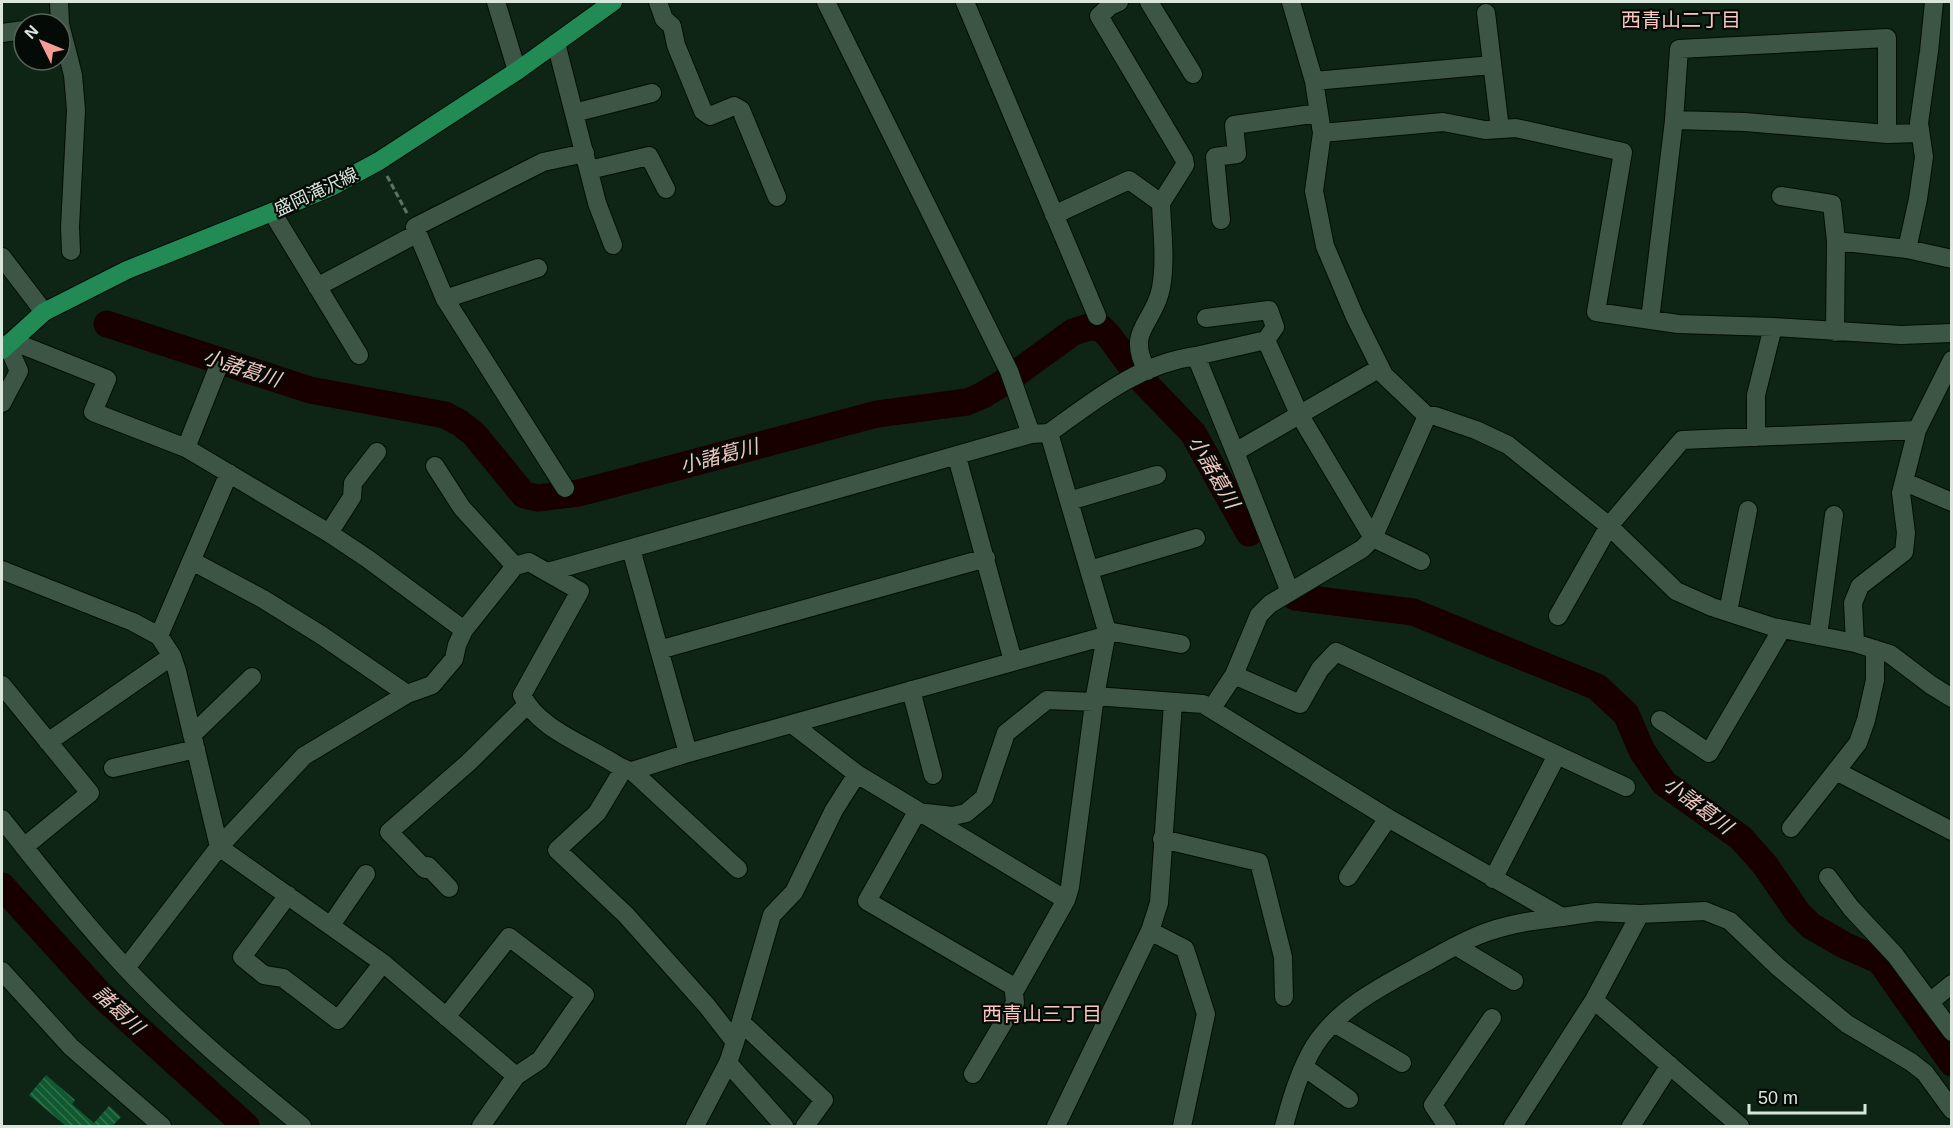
<svg xmlns="http://www.w3.org/2000/svg" width="1953" height="1128" font-family="Helvetica,'Noto Sans JP',sans-serif">
  <defs>
    <pattern id="building-back-hatch" width="6" height="6" patternUnits="userSpaceOnUse" patternTransform="scale(1.5)"><rect width="6" height="6" fill="#0f5931"/><path d="M-1 5l2 2M0 0l6 6M5-1l2 2" fill="none" stroke="#31714e"/></pattern>
  </defs>
  <rect width="100%" height="100%" fill="#0e2516"/>
  <g fill="none" stroke-linecap="round" stroke-linejoin="round">
    <path stroke="#190000" stroke-width="27" d="M107,324L310,390L445,415L460,423L474,434L524,495L538,498L579,493L877,414L967,402L983,395L1003,383L1073,332L1089,327L1101,328L1109,336L1141,379L1193,433L1249,533
      M1295,597L1413,612L1597,687L1626,714L1642,751L1664,783L1741,838L1765,865L1798,913L1811,926L1844,945L1880,961L1952,1063
      M2,886L100,994L246,1126"/>
  </g>
  <path fill="url(#building-back-hatch)" d="M46,1075L75,1100L72,1104L94,1123L109,1106L121,1117L112,1126H66L29,1095Z"/>
  <g fill="none" stroke-linecap="round" stroke-linejoin="round">
    <defs>
      <path id="minor" d="M59,2L60,24L73,75L76,110L70,227L71,251
        M496,2L517,71
        M658,2L664,19L672,26L676,45L703,111L710,116L734,106L741,110L777,197
        M826,2L1009,371L1031,434
        M965,2L1097,316
        M1119,2L1110,6L1099,16L1184,159L1185,165L1161,203
        M1149,2L1193,74
        M1291,2L1314,81L1319,113L1322,133L1314,191L1325,246L1355,317L1384,375L1427,416H1435L1476,430L1508,445L1609,526L1676,591L1712,607L1773,627L1855,643L1890,654L1931,685L1952,698
        M1934,2L1929,51L1919,123L1924,157L1918,199L1907,249L1952,259
        M1486,13L1500,129
        M2,33L24,30
        M556,43L597,203L613,245
        M1314,81L1492,65
        M574,113L652,93
        M1674,120L1679,49L1887,38V134
        M1322,133L1443,122L1485,130L1516,128L1623,152L1596,312L1678,324L1773,327L1901,335L1952,333
        M589,170L649,156L666,189
        M1781,196L1832,204L1836,241L1907,249
        M272,212L359,355
        M1054,215L1129,180L1161,203C1162,231 1166,260 1161,288C1154,325 1125,329 1147,371
        M1221,220L1215,157L1237,154L1234,125L1319,113
        M2,257L44,312
        M317,287L418,233
        M445,299L538,268
        M1206,318L1269,310L1275,327L1266,340L1299,414L1373,538L1421,561
        M1650,320L1674,120L1745,122L1887,134L1920,133
        M1835,332L1836,241
        M12,341L107,379L93,412L186,448L329,533L368,559L464,630
        M1196,356L1266,340
        M2,403L19,371L7,344
        M1049,433C1095,400 1138,364 1196,356L1235,452L1380,368
        M1756,437V395L1773,327
        M186,448L217,370
        M1235,452L1290,592
        M957,457L1013,661
        M435,466L462,508L515,566
        M1905,482L1952,502
        M565,488L445,299L415,227L543,162L585,153
        M1069,501L1157,475
        M329,533L352,497L353,483L377,452
        M631,549L688,753
        M192,561L263,599L321,635L407,694
        M2,570L133,622L159,636L172,656L177,671L219,847L383,963L516,1076
        M1089,570L1196,538
        M548,572L1031,434L1049,433L1107,631L1095,696L1203,704L1388,818L1562,917L1596,912L1640,914L1705,911L1730,921L1778,967L1847,1024L1911,1062L1925,1073L1952,1110
        M1728,612L1748,510
        M1558,616L1609,526L1682,440L1917,430
        M1107,631L1181,644
        M159,636L229,473
        M1818,636L1834,515
        M1855,643L1853,603L1860,586L1904,552L1906,533L1901,493L1917,430L1952,360
        M659,650L986,558
        M1234,675L1300,704L1320,669L1336,652L1626,787
        M2,685L90,793L24,847
        M911,690L933,775
        M1173,703L1159,903L1150,931L1185,949L1206,1014L1182,1126
        M1212,708L1234,675L1259,615L1270,604L1362,549L1373,538L1427,416
        M1660,720L1709,753L1782,629
        M792,724L857,774L1066,900
        M192,735L252,677
        M48,742L172,656
        M113,768L196,749
        M623,770L597,813L557,850L626,915L707,1006L735,1042L728,1063L695,1126
        M632,771L738,869
        M1836,771L1952,831
        M2,819C42,869 81,920 125,967C179,1025 241,1076 302,1126
        M1791,828L1858,743L1866,720L1875,680V649
        M1162,839L1259,862L1283,957L1284,997
        M1348,877L1388,818
        M1828,877L1851,908L1895,955L1952,1032
        M1493,879L1557,755
        M449,888L428,866L425,869L389,832L468,763L527,705
        M288,895L242,957L264,975L283,978L338,1020L383,963
        M331,925L366,874
        M1456,946L1514,981
        M126,968L219,847L304,756L407,694L432,685L454,659L457,645L464,630L515,566L529,562L580,591L522,695C536,725 576,741 603,757C614,762 620,769 632,771L688,753L1105,636
        M2,971L71,1047L162,1126
        M1016,988L867,901L917,812L953,816L966,813L984,798L1006,733L1047,700L1094,702
        M1594,1000L1740,1126
        M1930,1002L1952,984
        M446,1017L509,937L585,995L540,1060L516,1076L481,1126
        M742,1023L824,1100L805,1126
        M1334,1023L1402,1063
        M735,1042L772,915L794,892L834,810L857,774
        M728,1063L784,1126
        M1304,1067L1349,1099
        M973,1074L1015,1003L1014,992L1066,900L1070,887L1095,696
        M1056,1126L1150,931
        M1284,1126C1291,1100 1300,1069 1315,1045C1341,1005 1388,983 1428,961C1448,950 1468,938 1490,931C1513,923 1537,920 1562,917
        M1447,1126L1433,1105L1492,1018
        M1513,1126L1594,1000L1640,914
        M1631,1126L1670,1065"/>
      <path id="major" d="M2,350L44,312L127,270L272,212L331,187L379,161L517,71L613,2"/>
    </defs>
    <use href="#minor" stroke="#000d03" stroke-width="20"/>
    <use href="#major" stroke="#000d03" stroke-width="20"/>
    <path stroke="#5f7265" stroke-width="3" stroke-dasharray="6 3" stroke-linecap="butt" d="M387,176L408,215"/>
    <use href="#minor" stroke="#3d5544" stroke-width="18"/>
    <use href="#major" stroke="#218a55" stroke-width="18"/>
  </g>
  <g text-anchor="middle" dominant-baseline="central" stroke-width="4.5" stroke-linejoin="round" paint-order="stroke">
    <g font-size="18" fill="#d9e6dc" stroke="#040b06">
      <text transform="translate(316 192) rotate(-25)">盛岡滝沢線</text>
    </g>
    <g font-size="20" fill="#fac6c1" stroke="#040b06">
      <text x="1681" y="20">西青山二丁目</text>
      <text x="1042" y="1014">西青山三丁目</text>
    </g>
    <g font-size="20" font-style="italic" fill="#f2c6c1" stroke="#040b06">
      <text transform="translate(242 368) rotate(18)">小諸葛川</text>
      <text transform="translate(719 456) rotate(-15)">小諸葛川</text>
      <text transform="translate(1214 472) rotate(60)">小諸葛川</text>
      <text transform="translate(1698 805) rotate(37)">小諸葛川</text>
      <text transform="translate(119 1010) rotate(43)">諸葛川</text>
    </g>
  </g>
  <rect width="1953" height="1128" fill="none" stroke="#d9e6dc" stroke-width="6"/>
  <g transform="translate(42 42) rotate(313)"><circle r="28" fill="#040b06" stroke="#59635c" stroke-width="1.5"/>
  <path d="M0-4.5L10 22L0 15L-10 22Z" fill="#f59c94"/>
  <text y="-9" font-size="16" font-weight="bold" text-anchor="middle" fill="#d9e6dc">N</text>
  </g>
  <path d="M1749 1104v9h116v-9" fill="none" stroke="#d9e6dc" stroke-width="3"/>
  <text x="1758" y="1104" font-size="18" fill="#d9e6dc" stroke="#040b06" stroke-width="4.5" paint-order="stroke">50 m</text>
</svg>
